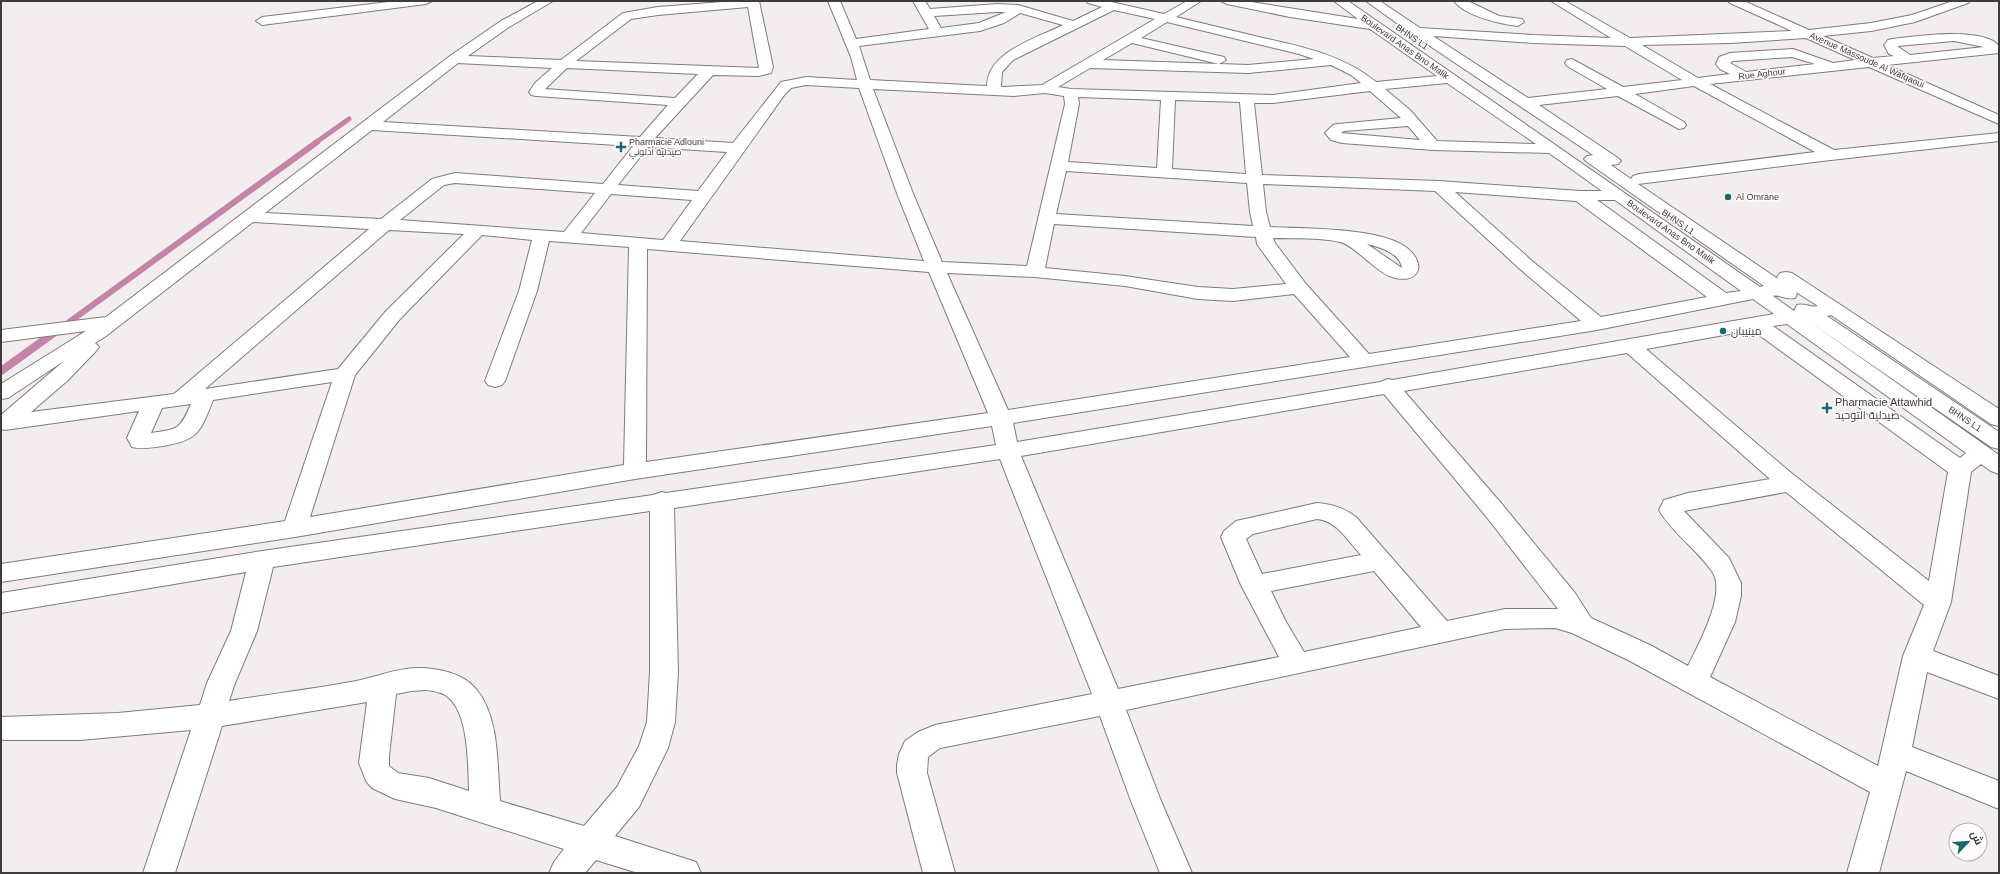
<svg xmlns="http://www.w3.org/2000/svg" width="2000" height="874" font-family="Arial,Cairo,sans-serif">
  <rect width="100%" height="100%" fill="#f3edf0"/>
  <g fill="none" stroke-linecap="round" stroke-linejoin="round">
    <path stroke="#c384a7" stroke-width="5" d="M315,143L349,119"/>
    <path stroke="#c384a7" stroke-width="6" d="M61,328L317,142"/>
    <path stroke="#c384a7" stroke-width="8" d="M1,371L62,327"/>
    <defs>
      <path id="minor" d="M397,1H432L426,4L262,25L256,21L262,17Z
        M538,1H553L509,27L468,56L561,60L623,13L658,7L735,1H759L773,67L771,73L759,76L713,75L655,138L733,143L781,82L806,77L857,80L851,57L828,1H840L856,39L929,29L913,1H925L930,9L997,4L1018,5L1073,21L1102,7L1088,3L1086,1H1107L1164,14L1187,1H1201L1176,17C1205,24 1234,31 1263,38C1303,47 1343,55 1376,82L1437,76L1370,29L1290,17L1227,4L1221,1H1245L1358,19L1334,1H1348L1760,287L1764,286L1587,162L1584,159L1587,156L1593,155L1412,34L1366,1H1380L1420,28L1533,35L1611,38L1551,1H1565L1630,38L1792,31L1730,3L1728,1H1744L1809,30L1871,23L1912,15L1953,1H1970L1968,3L1915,22L1871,31L1823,36L1873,58L1894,56L1889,54L1884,45L1888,40L1892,39C1918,36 1972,28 1995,42C1996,43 1997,45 1999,45V53L1887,65L1999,115V124L1869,67L1710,84L1834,150L1999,133V141L1822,161L1638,184L1778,279L1777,277L1780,273L1786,272L1792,273L1999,409V426L1991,424L1831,315L1827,316L1999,432V449L1991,447L1807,320L1999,455V474L1991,471L1981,464L1971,472L1951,602L1933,651L1999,676V699L1927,672L1912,747L1999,781V809L1906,771L1879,873H1847L1870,792L1630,661L1572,633L1555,628L1505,629L1126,710L1161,801L1192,873H1160L1131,801L1100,716L940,748L928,757L927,773L955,873H923L897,773V765L899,754L905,741L918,732L935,725L1092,694L1000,459L674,508L678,672L675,722L668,748L639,807L615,836L696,862L701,873H638L596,860L585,873H549L554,862L564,849L436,808L395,799L372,788L366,781L359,763L367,702L222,726L175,873H143L191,730L80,740H4L1,739V717L118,713L200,705L207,683L231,631L246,572L1,613V593L262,551L653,495L662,492L666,493L996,445L992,426L635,479L295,537L1,582V564L285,521L332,382L213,400C200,433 198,440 163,446C152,447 143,450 132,447L127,438L139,411L5,430L1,429V415L64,361L8,398L1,399V384L86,331L1,342V330L106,317L450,56L501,21ZM748,7L759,68L576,61L631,19L658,15ZM1114,10L1155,19L1042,85L1001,87L1002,72L1013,60ZM997,12H1006L979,23L941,28L934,16ZM1020,13L1063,25C1037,38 987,52 987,86L870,80L859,46L980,31L1004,23ZM1167,22L1299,54L1314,59L1248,65L1103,60L1132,43L1219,64L1226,60L1224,57L1141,38ZM1433,36L1533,43L1625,46L1682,80L1623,87L1572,59L1567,60L1565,63L1567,66L1607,89L1528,98ZM1806,38L1855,60L1833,63L1793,49L1730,53L1719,57L1716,64L1720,69L1730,74L1698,78L1642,45L1731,43ZM1954,41L1984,47L1910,55L1897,46ZM1792,57L1815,64L1746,72L1730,63L1733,61ZM458,63L552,68L535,83L529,92L531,95L536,96L668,105L640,137L383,122ZM1331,65L1351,75L1361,83L1273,95L1071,89L1058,87L1090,68L1248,73ZM567,68L698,74L675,98L545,89ZM1447,83L1536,144L1437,141L1410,110L1385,89ZM806,85L859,88L898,196L924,261L680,241L785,94L791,88ZM1694,86L1815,152L1639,174L1633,176L1631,179L1611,165L1618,164L1621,161L1618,158L1539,105L1618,96L1679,129L1684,128L1686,125L1684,122L1635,94ZM873,89L1014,96L1045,93L1064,96L1065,104L1027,266L942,262L914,196ZM1370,91L1401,118L1338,124L1333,125L1325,133L1331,140L1342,143L1433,150L1549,153L1602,191H1580L1439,181L1262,175L1254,103H1273ZM1078,97L1161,100L1157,168L1068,162L1079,104ZM1175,100L1240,102L1246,174L1172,169ZM1408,126L1420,140L1341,133L1344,131ZM372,130L633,146L603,184L455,173L432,179L381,219L265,213ZM648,147L727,152L698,191L618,185ZM1066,171L1247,183L1250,212L1253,226L1056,214ZM455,183L595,193L564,232L400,220L444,185ZM1263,184L1435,191L1520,269L1581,321L1369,354L1306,284L1275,243L1273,238C1295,239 1319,237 1340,242C1353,244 1377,273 1392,277C1418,285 1428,265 1407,248C1381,227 1304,229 1270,227L1266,212ZM1455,192L1576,201L1707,297L1601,317L1532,261ZM611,194L692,200L663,240L581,233ZM1597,200H1615L1741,291L1726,293ZM253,222L369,229L174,394L31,412L67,381L96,351L99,347L95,343L106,336ZM1054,224L1256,237L1257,244L1286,284L1233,289L1198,287L1125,276L1045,268ZM389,230L464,234L386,311L338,369L205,389ZM482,235L532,240L519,291L485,381L488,385L495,387L502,385L505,381L537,291L549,241L629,247L624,465L310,517L355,375L400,319ZM1367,244C1380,247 1400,253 1402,268ZM647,249L929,272L988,413L646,462ZM947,273L1035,277L1125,286L1198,299L1233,301L1294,294L1350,357L1008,410ZM1796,292L1818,306C1811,308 1805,303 1797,305L1794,311L1773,296C1780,294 1784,300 1795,298L1797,294ZM1753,299L1774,314L1392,380L1388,379L1380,382L1017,442L1013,423L1597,330ZM1787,324L1966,453L1960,458L1773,326ZM1752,330L1948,472L1929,581L1790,472L1646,349ZM1627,353L1770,479L1688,493L1664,500L1659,510C1673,534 1698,550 1713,573C1726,595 1698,645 1688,666L1650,645L1591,618L1575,593L1501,503L1404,391ZM1384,394L1485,515L1558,609H1505L1447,621L1356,517C1344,508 1332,504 1317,503L1236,521L1224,531L1221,537L1241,585L1279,657L1118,689L1021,456ZM191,404C180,430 178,429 151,433L162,408ZM1786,492L1924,605L1903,656L1878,766L1710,677L1735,622L1741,596V583L1729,558L1684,511ZM650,511V672L647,722L639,746L617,787L584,826L500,801C497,765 500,718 476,689C463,673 437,668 418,668C397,668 376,677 356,681C314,689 271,694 229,701L235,683L257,631L273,567ZM1317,519C1337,521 1348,541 1361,555L1262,574L1246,539L1253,534ZM1374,571L1421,627L1304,652L1285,620L1271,591ZM426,690C434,691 443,692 449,698C469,716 468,765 469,791L429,778L398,773L389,766V756L396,694L411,691Z
        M1454,1H1468L1499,16L1522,19L1524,22L1518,26C1500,24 1465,16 1454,1Z"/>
    </defs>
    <use href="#minor" stroke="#807a7d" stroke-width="2"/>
    <use href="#minor" fill="#fff" fill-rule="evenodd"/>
  </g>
  <g fill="#1a676d" stroke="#fffbfd" stroke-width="1.5">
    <path d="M619 141h4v4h4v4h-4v4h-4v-4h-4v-4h4z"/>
    <circle cx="1728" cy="197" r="4"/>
    <circle cx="1723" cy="331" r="4"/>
    <path d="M1825 402h4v4h4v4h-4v4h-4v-4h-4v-4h4z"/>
  </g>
  <g text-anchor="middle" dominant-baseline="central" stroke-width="3" stroke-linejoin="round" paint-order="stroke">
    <g font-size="9" fill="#3e3b3d" stroke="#fffbfd">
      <text transform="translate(1412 37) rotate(35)">BHNS L1</text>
      <text transform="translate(1405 47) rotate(35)">Boulevard Anas Bno Malik</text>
      <text transform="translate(1867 60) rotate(24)">Avenue Massoude Al Wafqaoui</text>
      <text transform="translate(1762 74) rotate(-7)">Rue Aghour</text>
      <text transform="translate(1678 222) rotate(35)">BHNS L1</text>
      <text transform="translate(1671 232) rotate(35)">Boulevard Anas Bno Malik</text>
      <text transform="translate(1965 419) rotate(34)">BHNS L1</text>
    </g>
    <g font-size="9" fill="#3e3b3d" stroke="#fffbfd" text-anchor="start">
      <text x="629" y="142">Pharmacie Adlouni<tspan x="629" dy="10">صيدلية أدلوني</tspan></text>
      <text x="1736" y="197">Al Omrane</text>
    </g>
    <g font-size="11" fill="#3e3b3d" stroke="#fffbfd" text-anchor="start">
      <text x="1731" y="331">مينيبان</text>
      <text x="1835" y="402">Pharmacie Attawhid<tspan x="1835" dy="13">صيدلية التوحيد</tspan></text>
    </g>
  </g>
  <rect width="2000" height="874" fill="none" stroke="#3e3b3d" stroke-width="4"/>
  <g transform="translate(1968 842) rotate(65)"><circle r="19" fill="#fffbfd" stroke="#b2aeb0"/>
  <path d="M0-3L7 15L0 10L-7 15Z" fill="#1a676d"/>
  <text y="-6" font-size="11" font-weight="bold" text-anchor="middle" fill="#3e3b3d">ش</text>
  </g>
</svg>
